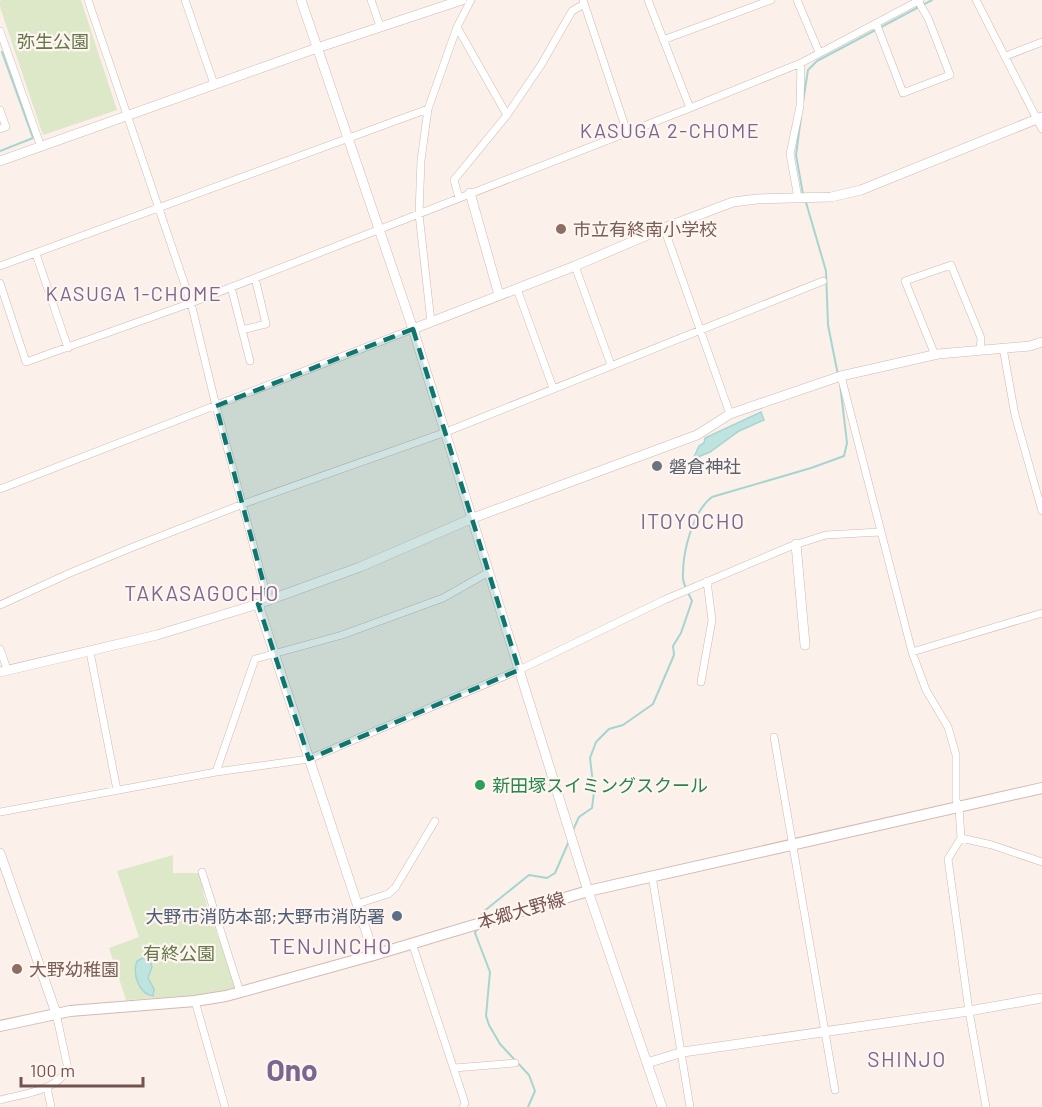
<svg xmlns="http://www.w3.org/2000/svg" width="1042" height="1107" font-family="Barlow,'Noto Sans JP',sans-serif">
  <rect width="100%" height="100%" fill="#fbf0ea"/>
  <path fill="#dde8c9" d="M2,0H81L117,110L43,135L0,7V1Z
    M173,855V873H200L204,896L235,987L234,990L214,994L126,1000L109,948L139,937L117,871Z"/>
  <path fill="#bfe4e0" stroke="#a6d5d1" stroke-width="1.5" d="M761,412L764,420L739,431L710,452L693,459L699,446L704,443L705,438Z
    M145,957L150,961L152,967L148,978L154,989L153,996C139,994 132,974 137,961Z"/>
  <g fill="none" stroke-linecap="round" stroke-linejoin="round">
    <path stroke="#a6d5d1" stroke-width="2" d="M803,102L808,70L817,61L932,0
      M801,117L796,155L803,194
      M0,151L33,138L2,52
      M805,199L826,271L828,325L838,375
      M573,830L579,817L592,808L594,792L590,758L596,742L609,729L623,725L653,704L674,655L673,646L681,633L692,601C689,594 684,586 683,579C682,554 692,512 712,497L811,468L844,456L847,443L840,384
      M480,918L483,912L529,875L547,878L555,873L569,841
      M477,929L475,933L490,972L486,1016L489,1025L500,1044L529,1075L535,1091L528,1107"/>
    <defs>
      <path id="minor" d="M88,0L191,303L216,406L268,600
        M185,0L214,84
        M371,0L380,26
        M583,0L627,132
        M648,0L690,108
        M797,0L819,52
        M976,0L1042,129
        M876,23L903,93L950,75L928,18L918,1
        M457,27L507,115
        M0,31L41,147
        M663,40L771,0
        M1006,56L1042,42
        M0,110L6,127L0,129
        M459,198L454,180L507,115L541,65L572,11L584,4
        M798,198L790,154L800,106L801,63
        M664,228L730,414
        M36,254L68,348
        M0,266L428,109
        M575,266L611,365
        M0,283L26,362L191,303L690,108L801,63L920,0
        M231,287L250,361
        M517,289L553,388
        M431,322L419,214L421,160L428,109L457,27L471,0
        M242,330L266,324L255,278
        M1003,348L1015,415L1042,511
        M935,355L905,281L951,265L981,338L980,350
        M841,376L912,652L926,690L948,727L956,755V800L959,807L961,838L948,859L969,1011L986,1107
        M0,489L413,329
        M0,605L70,573L133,547L243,504L446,432L823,281
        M0,649L7,669
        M90,652L117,790
        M912,652L1042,613
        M701,682L712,620L707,581
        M774,737L835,1090
        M216,772L255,659L342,635L443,598L489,572
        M0,812L216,772L309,759L519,670L664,600L791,546L826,535L880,532
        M961,838L992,845L1042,862
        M202,872L240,992
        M652,876L690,1107
        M357,904L388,894L395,888L435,821
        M412,943L465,1103L463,1107
        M195,1001L225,1107
        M454,1068L515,1063
        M47,1087L51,1107
        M0,1100C23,1094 56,1091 68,1069L56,1013"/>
      <path id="tertiary" d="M301,0L413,329L588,891L662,1107
        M0,161L317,48L462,0
        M470,193L499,295
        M413,329L575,266L664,228L733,202L757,199L831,197L861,190L1042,117
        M796,544L805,645
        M258,604L374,955
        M0,672L157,635L258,604L360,567L473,518L697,435L730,414L841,376L938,354L1030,346L1042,342
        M0,853L56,1013
        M647,1063L683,1052L969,1011L1042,998"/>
      <path id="secondary" d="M0,1026L70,1011L195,1001L226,996L374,955L588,891L1042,788"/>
    </defs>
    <use href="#minor" stroke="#cfb9b3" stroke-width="8"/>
    <use href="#tertiary" stroke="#cfb9b3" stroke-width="10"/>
    <use href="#secondary" stroke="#d4b9b3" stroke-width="12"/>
    <use href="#minor" stroke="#fff" stroke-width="7"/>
    <use href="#tertiary" stroke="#fff" stroke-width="9"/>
    <use href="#secondary" stroke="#fff" stroke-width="10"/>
  </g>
  <path fill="#0f766e" fill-opacity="0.2" stroke="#0f766e" stroke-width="4.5" stroke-dasharray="12 8" stroke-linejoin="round" d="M413,329L519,670L309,759L258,604L268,600L216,406Z"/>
  <g fill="#8d6e63" stroke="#fef5f0" stroke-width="2">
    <circle cx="561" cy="229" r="6"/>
    <circle cx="17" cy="969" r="6"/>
  </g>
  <circle fill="#6b7280" stroke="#fef5f0" stroke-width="2" cx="657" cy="466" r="6"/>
  <circle fill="#2e9e5b" stroke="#fef5f0" stroke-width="2" cx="480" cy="785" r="6"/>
  <circle fill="#5c6f8a" stroke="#fef5f0" stroke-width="2" cx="397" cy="916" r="6"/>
  <g text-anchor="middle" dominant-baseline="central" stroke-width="4.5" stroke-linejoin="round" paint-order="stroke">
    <g font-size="18" fill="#627848" stroke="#fef5f0">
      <text x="53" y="41">弥生公園</text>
      <text x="179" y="953">有終公園</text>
    </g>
    <g font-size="18" fill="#785e54" stroke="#fef5f0" text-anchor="start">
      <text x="573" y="229">市立有終南小学校</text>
      <text x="29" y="969">大野幼稚園</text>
    </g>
    <g font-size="18" fill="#5b616d" stroke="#fef5f0" text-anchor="start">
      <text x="669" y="466">磐倉神社</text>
    </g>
    <g font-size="18" fill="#27864d" stroke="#fef5f0" text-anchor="start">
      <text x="492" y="785">新田塚スイミングスクール</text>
    </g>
    <g font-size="18" fill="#74534f" stroke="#fef5f0">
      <text transform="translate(521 910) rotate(-16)">本郷大野線</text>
    </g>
    <g font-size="18" fill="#4e5e75" stroke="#fef5f0" text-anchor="end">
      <text x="385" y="916">大野市消防本部;大野市消防署</text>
    </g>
    <g font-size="20" letter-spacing="1.5" fill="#796790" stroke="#fef5f0">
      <text x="670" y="130">KASUGA 2-CHOME</text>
      <text x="134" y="293">KASUGA 1-CHOME</text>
    </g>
    <g font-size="21" letter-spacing="1.5" fill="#796790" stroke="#fef5f0">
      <text x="693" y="520">ITOYOCHO</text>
      <text x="202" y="592">TAKASAGOCHO</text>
      <text x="331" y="945">TENJINCHO</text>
      <text x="907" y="1058">SHINJO</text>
    </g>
    <g font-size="30" font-weight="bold" fill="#796790" stroke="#fef5f0">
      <text x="292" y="1069">Ono</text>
    </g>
  </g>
  <path d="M21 1077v9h122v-9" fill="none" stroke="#74534f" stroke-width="3"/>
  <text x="30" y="1077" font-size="18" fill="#74534f" stroke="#fef5f0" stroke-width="4.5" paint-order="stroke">100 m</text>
</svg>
